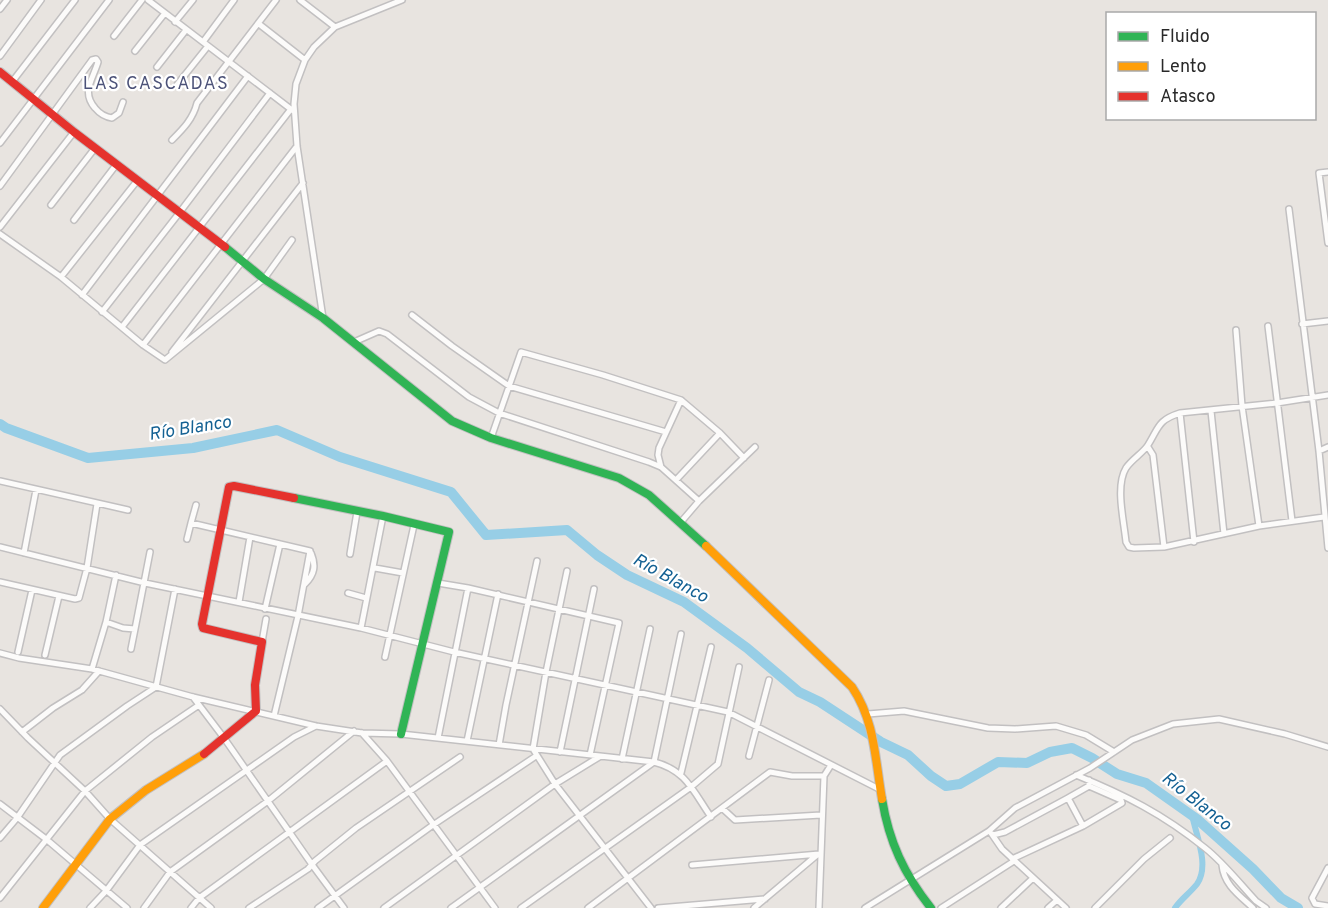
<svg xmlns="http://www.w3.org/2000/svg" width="1328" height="908" font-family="Overpass,sans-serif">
  <rect width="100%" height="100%" fill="#e8e4e0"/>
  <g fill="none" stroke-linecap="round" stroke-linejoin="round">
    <path stroke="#97cee6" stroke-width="6" d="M1175,908C1181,899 1190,893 1197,884C1210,866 1196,835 1192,815"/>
    <path stroke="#97cee6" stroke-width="10" d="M0,424L6,428L88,458L193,448L277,430L340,457L451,492L486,535L567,530L597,555L627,575L684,602L747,648L799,692L820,702L881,742L908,755L931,776L946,786L960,784L998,762L1027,763L1050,752L1072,748L1092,758L1117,774L1146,783L1197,819L1253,869L1281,898L1298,908"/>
    <defs>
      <path id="street" d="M148,0L292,110
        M300,0L335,27
        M0,9L7,0
        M175,22L193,0
        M259,24L305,60
        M114,36L142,0
        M203,42L234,0
        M135,51L165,13
        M0,56L41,0
        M157,67L186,30
        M12,82L75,0
        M176,86L208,46
        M172,140C183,129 193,119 197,103L276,0
        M0,143L109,0
        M1328,172L1319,173L1328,243
        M0,186L92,60L96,59L98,62C93,79 81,92 95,108C100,114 105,117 112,118L119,113L123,102
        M51,205L95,148
        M1289,209L1319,451L1328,548
        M74,220L116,165
        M0,227L74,132
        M0,234L61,277L143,345L165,360L264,279L292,240
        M61,277L137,181
        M82,295L248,76
        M102,312L180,212L270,93
        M412,315L452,346L509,386L666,432
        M323,318L297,146L294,104L296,84L305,60L314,47L335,27L402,0
        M1302,324L1328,321
        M1268,326L1292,521
        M122,327L291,109
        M1236,330L1242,406L1259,526
        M354,342L379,331L387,334L469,397L499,413L649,462L661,467L699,501
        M143,345L297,146
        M172,352L303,183
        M1211,411L1224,534
        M1180,413L1194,542
        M491,438L521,352L603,375L681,400L720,433L744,458
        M1148,447L1153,455L1164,547
        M1319,451L1328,447
        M661,467L658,455L659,448L681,400
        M676,480L720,433
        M0,481L128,510
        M1324,517L1259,526L1164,547L1134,548L1129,547L1126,542C1124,521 1115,486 1126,468C1132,459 1143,453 1148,445C1159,427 1158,420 1180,413L1277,403L1328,395
        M681,522L699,501L755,447
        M191,523L196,505
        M187,539L191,523L310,551
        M0,547L145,583L361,628L454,652L728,712L881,790
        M24,553L36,490
        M350,554L357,512
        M375,568L403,573
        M567,571L546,672L533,749L555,784L651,908
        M0,582L75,599L79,598L87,568L97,504
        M438,583L468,588L619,623L590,755
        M305,584C315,574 316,565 311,553
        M348,593L366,598
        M239,602L250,537
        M265,609L280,544
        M106,622L116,575
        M361,628L383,516
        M262,642L266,619
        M131,649L135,629
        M18,652L32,590
        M0,653L19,658L92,669L193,697L316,726L362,733L401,734L654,762C686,770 693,791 711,817
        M45,655L59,596
        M385,657L414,525
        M92,669L106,622L123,628L135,629L150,552
        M193,697L224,738L313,866L344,908
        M0,709L28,738L85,791L110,819L211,908
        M868,714L904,711L988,728L1015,729L1056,726L1086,735L1114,752
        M274,716L298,616L310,551
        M22,732L53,708L82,690L99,671
        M362,733L387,761L495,908
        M438,738L468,588
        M467,741L498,594
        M499,745L506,705L537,561
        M560,752L594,589
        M749,756L769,680
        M622,759L650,629
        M681,773L711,647
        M1076,775C1125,795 1163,814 1205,848C1224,863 1240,884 1256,901L1266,908
        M1068,798L1089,786
        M0,804L46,839L127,908
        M723,809L735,820L821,815
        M991,833L1002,849L1066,908
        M993,835L1005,832L1068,798L1083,826
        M0,838L17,818L60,755L127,706L156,687L175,589
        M1012,859L1083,826L1122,803L1121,800L1089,786V780
        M692,865L819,854
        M1222,865C1224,885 1239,895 1253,908
        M1328,868L1312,898L1315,904L1328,906
        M0,898L85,791L152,737L199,705
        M90,908L106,891L140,845L294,737L316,726
        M144,908L170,872L268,801L354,731
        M191,908L199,898L387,761
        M249,908L308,869L315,861L356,828L460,757
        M318,908L433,825L536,756
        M384,908L555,784L599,757
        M451,908L654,762L681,634
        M521,908L691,787L718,764L739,667
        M588,908L770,772L792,776H824
        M658,908L765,899
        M754,908L817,855
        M819,908L824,776L831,765
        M865,908L989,831L1015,808L1090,768L1132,740L1173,724L1219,719L1285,734L1328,747
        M941,908L1014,861
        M1001,908L1032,879
        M1048,908L1057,900
        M1095,908L1144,859L1170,838"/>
      <path id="fast" d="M225,247L264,279L323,318L452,421L491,438L619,478L649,495L706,546
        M294,498L383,516L449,532L401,734
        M882,799C889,842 904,874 931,908"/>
      <path id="slow" d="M706,546L852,687C875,721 875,759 882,799
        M43,908L110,819L146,790L204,754"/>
      <path id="jam" d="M0,72L74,132L225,247
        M204,754L256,711L255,685L262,642L203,628L202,624L229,487L234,486L294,498"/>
    </defs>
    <use href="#street" stroke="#c2c0c1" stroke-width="8"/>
    <use href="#fast" stroke="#c2c0c1" stroke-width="10"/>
    <use href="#slow" stroke="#c2c0c1" stroke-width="10"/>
    <use href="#jam" stroke="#c2c0c1" stroke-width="10"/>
    <use href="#street" stroke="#fcfbfa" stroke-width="5"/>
    <use href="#fast" stroke="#30b455" stroke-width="8"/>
    <use href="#slow" stroke="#ff9f0a" stroke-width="8"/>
    <use href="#jam" stroke="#e5322d" stroke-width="8"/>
  </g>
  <g text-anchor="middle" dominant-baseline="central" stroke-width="4.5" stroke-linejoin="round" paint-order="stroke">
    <g font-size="18" letter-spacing="1.5" fill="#4c5278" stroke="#fff">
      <text x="156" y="84">LAS CASCADAS</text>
    </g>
    <g font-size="18" font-style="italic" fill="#146193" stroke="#fff">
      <text transform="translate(190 429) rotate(-9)">Río Blanco</text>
      <text transform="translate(670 579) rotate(29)">Río Blanco</text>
      <text transform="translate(1196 802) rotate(38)">Río Blanco</text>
    </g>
  </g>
  <rect x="1106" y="12" width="210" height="108" fill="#ffffff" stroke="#a9a9a9" stroke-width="1.5"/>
  <rect x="1118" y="32" width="30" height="9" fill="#30b455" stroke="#a9a9a9" stroke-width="1.5"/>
  <text x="1160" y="42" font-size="18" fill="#292929">Fluido</text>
  <rect x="1118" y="62" width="30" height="9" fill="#ff9f0a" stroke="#a9a9a9" stroke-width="1.5"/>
  <text x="1160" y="72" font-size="18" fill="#292929">Lento</text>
  <rect x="1118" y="92" width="30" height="9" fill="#e5322d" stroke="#a9a9a9" stroke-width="1.5"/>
  <text x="1160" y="102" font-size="18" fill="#292929">Atasco</text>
</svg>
